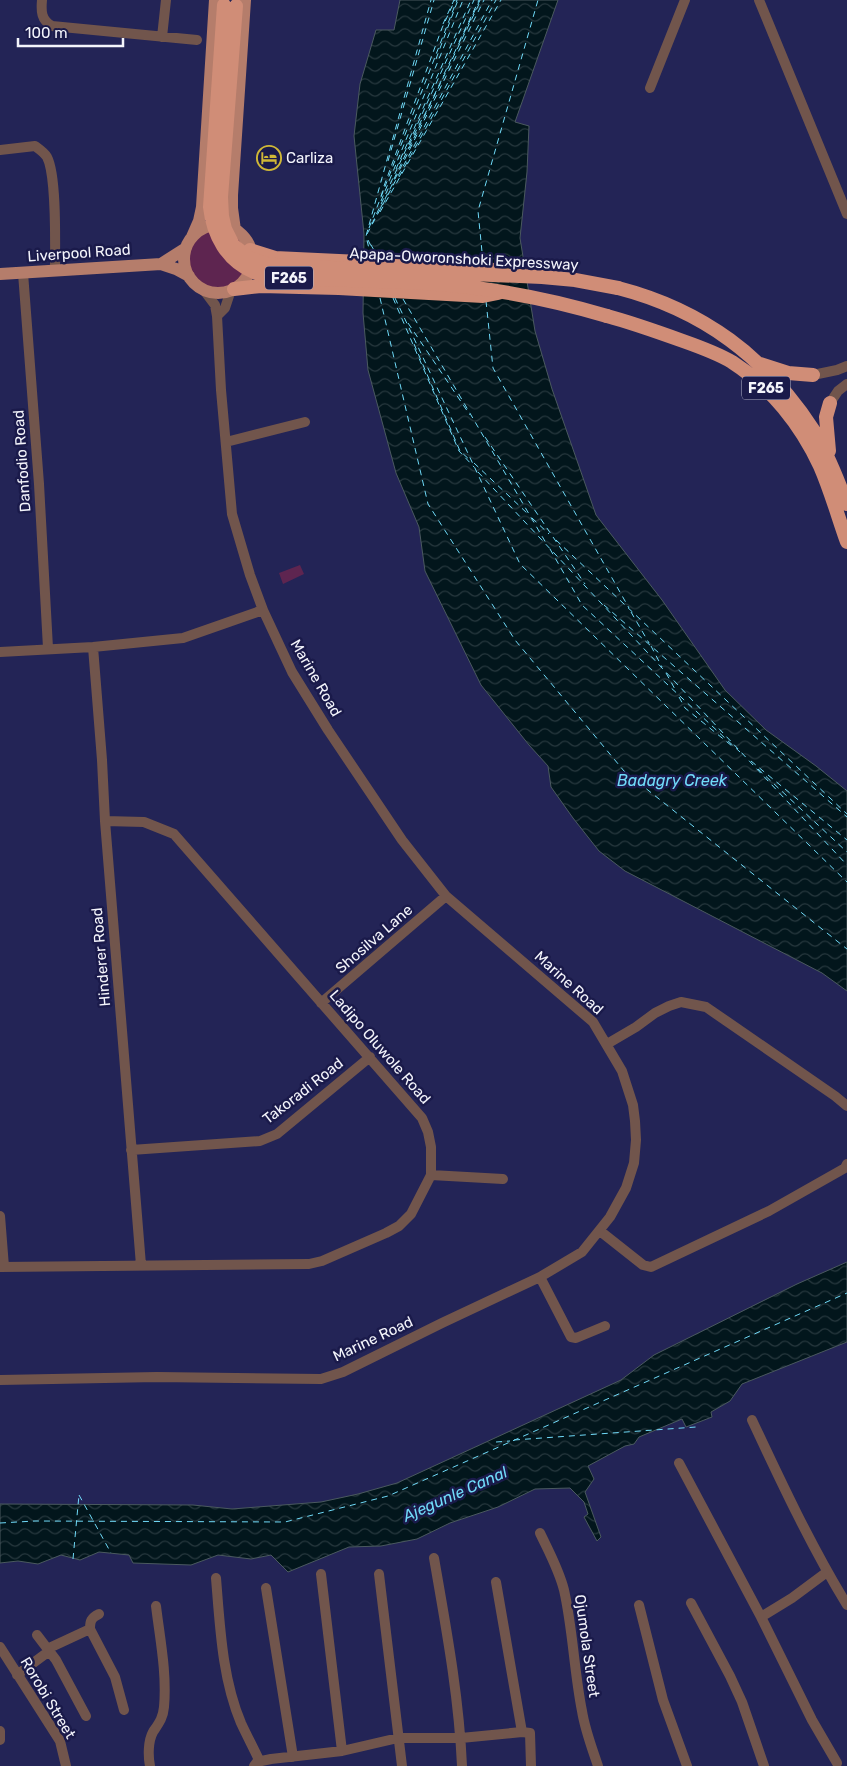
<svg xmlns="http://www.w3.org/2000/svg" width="847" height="1766" font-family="Rubik,sans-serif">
  <defs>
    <pattern id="water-waves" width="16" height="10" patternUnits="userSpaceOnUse" patternTransform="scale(1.25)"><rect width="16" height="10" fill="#02161c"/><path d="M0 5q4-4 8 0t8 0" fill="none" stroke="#27383e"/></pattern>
  </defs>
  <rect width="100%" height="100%" fill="#232456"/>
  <path fill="#5e2550" d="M209,231L237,237C243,244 244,248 244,258C245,261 246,266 245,269C239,299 185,293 188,256C190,244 198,236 209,231Z
    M300,565L304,574L283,584L279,573Z"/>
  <path fill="url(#water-waves)" stroke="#4a595f" d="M400,0H558L515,122L529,126L527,172L520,238L535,331L552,389L596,515L662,600L725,690L766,730L816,766L847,791V991L822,973L625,871L599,851L573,818L551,787L548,766L529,745L481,685L425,571L419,527L396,473L368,370L363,313L364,234L354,136L360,84L376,30H394Z
    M847,1262V1342L742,1384L730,1401L711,1412L712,1417L686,1427L682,1419L639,1437L634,1444L625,1446L588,1466L594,1479L585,1492L601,1537L597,1541L584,1517L588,1514L584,1502L570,1488L535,1489L498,1507L450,1523L417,1539L381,1546L349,1547L288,1572L271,1555L251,1559L218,1555L191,1565L133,1563L129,1555L99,1552L80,1560L61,1555L38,1564L18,1561L0,1563V1504L193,1505L232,1509L321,1502L358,1494L397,1483L621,1380L654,1355L797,1284Z"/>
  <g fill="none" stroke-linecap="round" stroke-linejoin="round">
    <path stroke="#70dbf9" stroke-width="1" stroke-dasharray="6 5" stroke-linecap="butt" d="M443,24L454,0
      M459,42L479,0
      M436,59L458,0
      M444,74L480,0
      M424,116L444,75
      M409,145L423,117
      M409,148L481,0
      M388,161L434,0
      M396,169L471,0
      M399,177L496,0
      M394,179L409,147
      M384,186L442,28L455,0
      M381,196L384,188
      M381,201L463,0
      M380,209L484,0
      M380,212L501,0
      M372,224L474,0
      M369,228L457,0
      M367,234L492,0
      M368,240L376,256
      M371,245L378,257
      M371,257L366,236L431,0
      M483,262L478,211L538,0
      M380,298L428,504L515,640L624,771L847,949
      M393,298L459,451L474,467
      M395,298L520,564L847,882
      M403,299L546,543
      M486,301L493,368L629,608
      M408,323L470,415
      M414,344L460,451L471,461
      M485,437L585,584
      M474,463L528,514
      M478,472L847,865
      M532,518L549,534
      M556,540L847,814
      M550,549L582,605L740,752
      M604,605L847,817
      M631,612L649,643
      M651,646L662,667
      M666,673L676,691
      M679,697L685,708L732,746
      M751,761L847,840
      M758,769L847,852
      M514,1440L696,1427
      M496,1442L510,1441
      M79,1495L111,1553
      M0,1523L35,1521L285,1522L388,1496L847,1293
      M73,1559L79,1495"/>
    <path stroke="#71554c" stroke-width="10" d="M42,0C41,11 41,20 52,26L197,40
      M759,0L847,214
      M162,37L166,0
      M650,88L685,0
      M0,150L35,146C39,149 44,152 47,157C57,176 55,245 55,270
      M23,273L39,484L48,648
      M217,316L225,308L231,290
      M813,375L837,370L847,366
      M830,403L838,391L847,384
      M226,442L305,422
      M93,647L102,760L105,821L141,1265
      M0,652L93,647L183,638L263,610
      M321,1003L446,896
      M607,1044L636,1027L655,1013L669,1006L681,1002L706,1007L835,1096L847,1106
      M131,1150L260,1141L277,1134L370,1057
      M431,1175L503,1179
      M0,1216L4,1267
      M600,1231L643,1265L651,1267L769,1211L845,1168L847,1164
      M0,1267L309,1264L322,1261L386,1233L399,1226L411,1214L431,1175V1147L428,1132L422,1118L174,834L144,822L105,821
      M540,1277L571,1337L576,1338L605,1326
      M0,1380L157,1377L321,1379L343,1372L442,1323L540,1277L582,1252L610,1217L626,1188L634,1163L636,1140L635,1121L633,1105L622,1071L593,1022L446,896L402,840L328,730L292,672L263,610L250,575L232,514L221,390L217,316L215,305L203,289
      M752,1420C781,1482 811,1546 847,1605
      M679,1463L761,1617L812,1720L837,1763
      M540,1533C549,1552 559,1570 564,1590C573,1630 574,1671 582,1711C585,1730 592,1748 598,1766
      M434,1558C446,1627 459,1696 462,1766
      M321,1574L342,1751
      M379,1574L402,1766
      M216,1578C220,1626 222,1678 241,1723C247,1736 254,1749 260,1762
      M496,1582L522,1732L530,1733L531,1766
      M266,1588L293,1757
      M691,1603L730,1676L742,1702L764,1766
      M639,1605L663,1700L687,1766
      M761,1617L792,1598L827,1572
      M90,1629L115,1677L124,1710
      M37,1635L56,1660L86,1716
      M0,1647L60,1741L66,1766
      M47,1649L90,1629C90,1621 91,1618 99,1614
      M17,1675L48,1652
      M0,1731V1740
      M150,1766C148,1756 148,1741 153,1732C159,1723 163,1718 164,1707C167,1673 160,1639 156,1606
      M254,1766L257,1762L271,1759L342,1751L398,1738H461L522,1732"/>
    <path stroke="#b57d6b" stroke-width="12" d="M184 259a34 34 0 1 1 68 0a34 34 0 1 1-68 0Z
      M235,230L232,208V195L245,0
      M192,237L199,221L202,207L215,0
      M161,264L186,248
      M0,274L161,264L176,269L189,276"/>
    <path stroke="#d08d77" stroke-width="14" d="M250,250L275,258L488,268L501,275
      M618,288C703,310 766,357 814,431C828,454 837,479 847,504
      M234,289L261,286L339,288L483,296L498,293
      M607,316C633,323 658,332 683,341C700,347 717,353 732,362C771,387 801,425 820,466C831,491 838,517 847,542
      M760,364L788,373L813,375
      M829,451L826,417L830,403"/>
    <path stroke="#d08d77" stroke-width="14" d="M224,5L210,207C213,235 227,261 254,272C273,280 295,278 314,279C351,280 388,281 424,283C487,287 547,298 607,316
      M236,6L221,197L222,216L225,229L233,245L249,258L267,264L285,266L542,277L575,280L618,288"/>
  </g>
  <defs>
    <symbol id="hotel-ring" viewBox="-11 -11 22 22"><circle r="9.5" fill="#1a1a4a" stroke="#d0b837" stroke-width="1.5"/><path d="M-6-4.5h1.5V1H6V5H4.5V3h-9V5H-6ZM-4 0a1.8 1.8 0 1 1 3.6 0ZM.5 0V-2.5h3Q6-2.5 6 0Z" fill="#d0b837"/></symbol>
  </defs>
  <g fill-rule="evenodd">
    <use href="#hotel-ring" x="255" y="144" width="28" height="28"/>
  </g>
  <g text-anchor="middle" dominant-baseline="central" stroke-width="5" stroke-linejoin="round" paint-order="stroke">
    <g fill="#1a1a4a" stroke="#b2b3c6" stroke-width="1">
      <rect x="265" y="266.5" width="48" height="23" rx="4"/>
      <rect x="742" y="376.5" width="48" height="23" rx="4"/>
    </g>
    <g font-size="14" font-weight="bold" fill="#f3f4fb">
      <text x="289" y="278">F265</text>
      <text x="766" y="388">F265</text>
    </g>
    <g font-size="15" fill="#f3f4fb" stroke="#1a1a4a" text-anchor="start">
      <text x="286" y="158">Carliza</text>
    </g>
    <g font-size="15" fill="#f3f4fb" stroke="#1a1a4a">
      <text transform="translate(79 253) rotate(-4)">Liverpool Road</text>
      <text transform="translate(464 259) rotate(3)">Apapa-Oworonshoki Expressway</text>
      <text transform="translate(22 461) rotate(-94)">Danfodio Road</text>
      <text transform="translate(316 678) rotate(60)">Marine Road</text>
      <text transform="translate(374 939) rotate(-41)">Shosilva Lane</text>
      <text transform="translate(101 957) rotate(-95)">Hinderer Road</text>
      <text transform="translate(569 983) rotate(42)">Marine Road</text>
      <text transform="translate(380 1047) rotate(49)">Ladipo Oluwole Road</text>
      <text transform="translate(303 1091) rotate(-38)">Takoradi Road</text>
      <text transform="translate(373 1339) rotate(-25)">Marine Road</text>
      <text transform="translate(587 1646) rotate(82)">Ojumola Street</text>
      <text transform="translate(48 1698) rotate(59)">Rorobi Street</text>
    </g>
    <g font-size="16" font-style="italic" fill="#70dbf9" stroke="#1a1a4a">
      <text x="672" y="780">Badagry Creek</text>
      <text transform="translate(455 1494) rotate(-24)">Ajegunle Canal</text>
    </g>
  </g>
  <path d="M18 38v8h105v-8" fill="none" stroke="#f3f4fb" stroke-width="2.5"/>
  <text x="25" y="38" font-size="15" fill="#f3f4fb" stroke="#1a1a4a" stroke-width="4" paint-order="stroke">100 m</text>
</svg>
